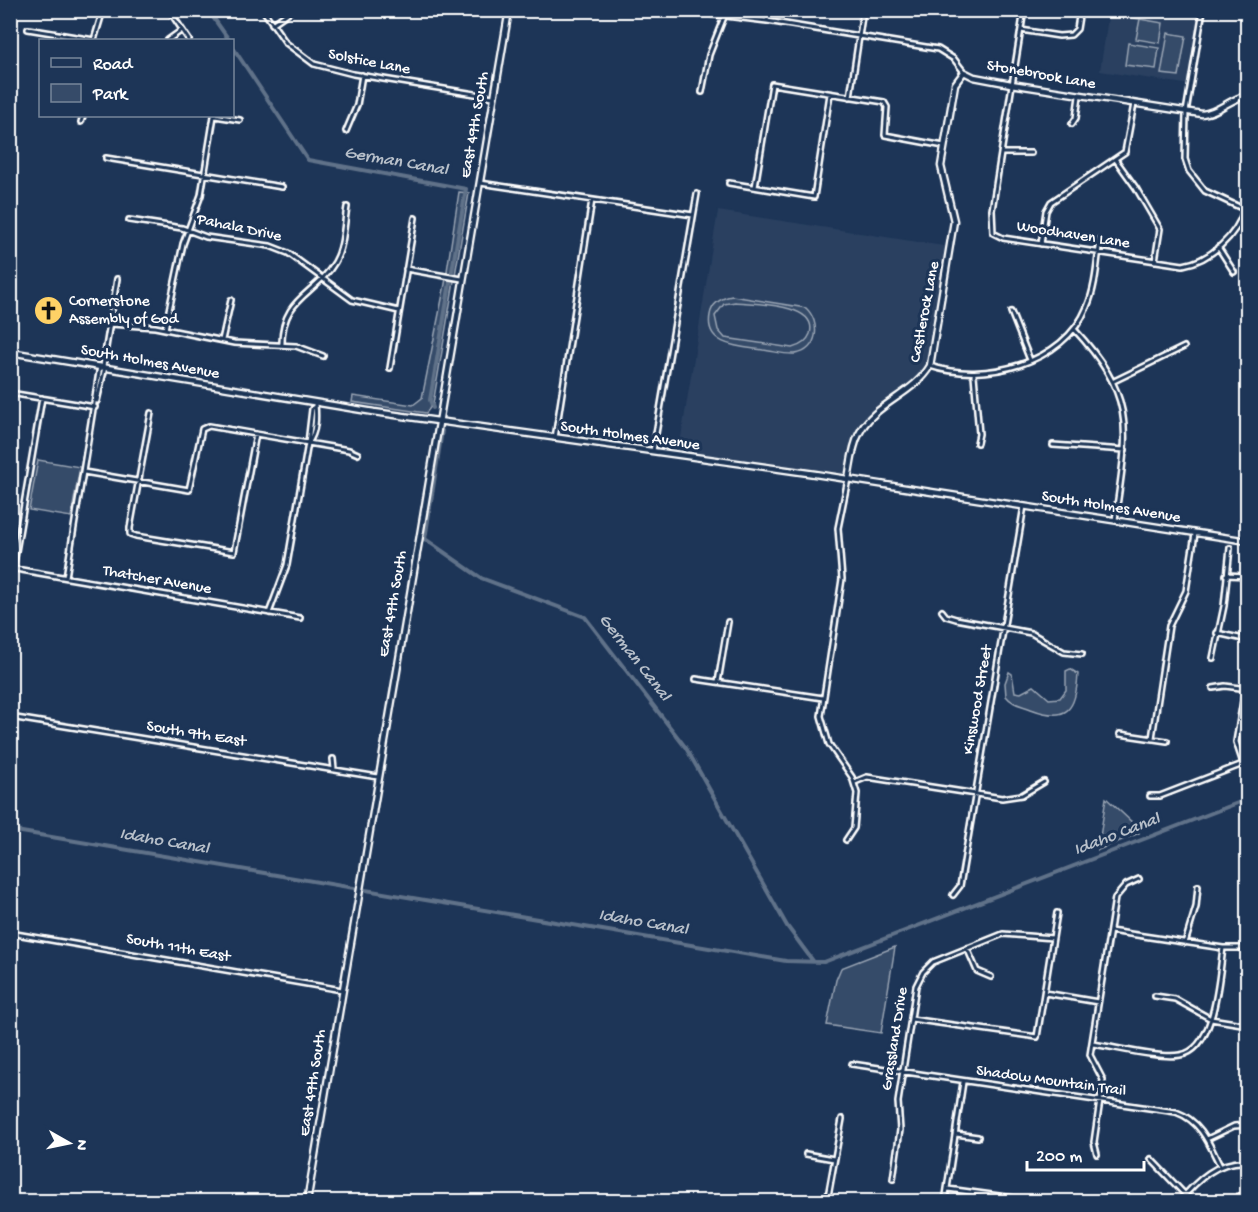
<svg xmlns="http://www.w3.org/2000/svg" width="1258" height="1212" font-family="'Gochi Hand',sans-serif">
  <rect width="100%" height="100%" fill="#1d3557"/>
  <filter id="ink" filterUnits="userSpaceOnUse"><feTurbulence type="fractalNoise" baseFrequency=".0167" numOctaves="2"/><feDisplacementMap in="SourceGraphic" scale="12" xChannelSelector="R" yChannelSelector="G"/><feConvolveMatrix kernelMatrix="1 2 1 2 8 2 1 2 1" color-interpolation-filters="sRGB"/></filter>
  <g filter="url(#ink)">
    <path fill="#2a4161" d="M1109,11H1203L1191,85L1100,71Z
      M718,211L950,247L930,366L925,374L877,412L858,435L848,479L678,456Z"/>
    <path fill="#364b69" stroke="#9aa5b4" stroke-width="1.5" fill-rule="evenodd" d="M1121,11L1140,14V19L1163,23L1160,43L1136,39L1140,19L1120,16Z
      M1168,33L1186,36L1179,76L1161,74Z
      M1128,43L1159,48L1156,69L1125,65Z
      M459,192L469,193L433,404L426,413L352,402L353,396L413,405L422,398L445,284Z
      M732,296L806,308C821,322 819,351 795,354C785,355 773,351 763,350C742,347 704,347 710,315C712,303 721,298 732,296ZM735,302C754,304 819,303 810,334C807,342 800,346 792,348L725,338L718,330L715,316L724,304Z
      M38,460L80,467L71,517L29,510Z
      M1070,669L1078,674C1076,709 1068,723 1031,709C1022,705 1013,705 1006,696L1005,683L1009,672L1012,674L1015,692L1021,693L1034,686L1049,699L1060,698L1066,690V671Z
      M1106,798L1136,826L1139,833L1098,850Z
      M895,947L881,1033L827,1025L836,980L841,968Z"/>
    <g fill="none" stroke-linecap="round" stroke-linejoin="round">
      <path stroke="#617289" stroke-width="4" d="M208,10L229,40
        M232,46L308,160L466,189L430,400L433,408
        M442,431L425,539L481,578L585,617L686,748L787,926L813,961
        M10,830L786,961L824,962L1248,799"/>
      <defs>
        <path id="street" d="M169,10L189,40
          M263,10L286,43L314,64L353,74L493,97
          M1024,10L992,210L993,233L1003,238L1183,265C1210,261 1237,235 1244,210
          M1203,10L1186,112L1185,159L1189,171L1205,191L1248,211
          M693,12L767,21L938,49L954,59L964,72
          M767,21L769,10
          M272,24L292,10
          M28,29L94,40L103,10
          M1021,30L1059,36L1071,35L1077,29L1080,10
          M168,40L182,30
          M702,92L709,55L724,17
          M850,97L863,10
          M215,116L240,120
          M81,122L83,116
          M1072,124L1076,118L1079,96
          M346,131L357,105L362,75
          M1001,153H1031
          M106,158L282,187
          M1116,160L1136,188L1160,229L1155,261
          M480,183L693,215
          M729,183L814,197L830,94
          M755,187L772,84L884,102L887,107L885,135L944,146
          M129,220L182,228L206,237L270,246L288,253L352,300L399,311
          M1041,244L1046,211L1051,202L1125,152L1134,104
          M1218,247L1234,272
          M406,269L462,279
          M1011,312L1030,360
          M110,324L155,327L234,343L296,346L323,356
          M165,329L183,244L201,195L214,116
          M1074,329C1139,399 1127,433 1115,520
          M222,340L231,300
          M282,345C281,297 316,295 335,262C344,247 344,224 347,207
          M103,366L117,279
          M930,366C984,384 1064,364 1087,307C1096,287 1097,261 1100,240
          M390,368L415,218
          M974,375L979,434L977,443
          M1114,381L1184,347
          M10,393L95,407
          M97,401L105,367
          M151,413L130,528V534L136,536L234,552L256,434
          M555,438L592,200
          M308,443L312,409L315,406
          M1053,445L1125,450
          M653,451L697,194
          M84,472L189,490L202,429L209,426L349,450L358,454
          M10,568L300,618
          M13,569L42,398
          M1226,575L1248,576
          M66,577L100,366
          M942,611L946,616L956,619L1031,633L1064,652L1082,654
          M269,613L287,565L308,443C317,432 316,415 315,403
          M1217,633L1248,640
          M1213,658L1224,606L1230,548
          M696,679L823,698
          M718,682L728,622
          M1213,688L1225,686L1248,689
          M10,717L378,777
          M1120,734L1167,741
          M1152,738L1169,626L1186,591L1195,534
          M333,759L334,769
          M1243,763L1236,742L1245,689
          M855,782L867,777L1002,798L1022,795L1044,782
          M1150,796H1160L1248,762
          M846,840L854,828L857,793L852,777L829,744L821,716L842,579L838,528L848,479
          M953,895L960,886L1024,506
          M1110,931L1223,948H1248
          M10,933L342,990
          M1185,943L1196,907L1198,886
          M967,948L977,971L991,977
          M1045,993L1098,1002
          M1155,996L1175,999L1211,1019L1248,1025
          M911,1019L1037,1037L1057,913
          M1092,1044C1115,1047 1160,1059 1180,1055C1216,1050 1219,975 1223,948
          M852,1064L1176,1112C1201,1121 1209,1143 1220,1166
          M956,1134L978,1137
          M1207,1139L1234,1126L1248,1125
          M806,1154L834,1159
          M1097,1154L1094,1142L1103,1080L1090,1055L1115,898L1126,885L1139,879
          M1151,1159L1192,1202
          M893,1179L900,1130L898,1102L916,986L923,972L933,962L1003,934L1053,938
          M948,1189L1044,1202
          M827,1202L842,1119
          M945,1202L963,1082
          M1179,1202C1197,1180 1217,1160 1248,1162
          M1238,1202L1239,1196"/>
        <path id="secondary" d="M10,352L374,412L815,474L1248,541
          M848,479C851,464 852,447 859,434C874,403 913,395 930,366L954,221L941,166L955,84L964,72L974,77L1011,84L1202,114C1218,113 1231,98 1248,95
          M307,1202L509,10"/>
      </defs>
      <use href="#street" stroke="#fff" stroke-width="8"/>
      <use href="#secondary" stroke="#fff" stroke-width="9"/>
      <use href="#street" stroke="#1d3557" stroke-width="3"/>
      <use href="#secondary" stroke="#1d3557" stroke-width="4.5"/>
    </g>
  </g>
  <defs>
    <symbol id="church-disc" viewBox="-11 -11 22 22"><circle r="9.5" fill="#ffd166" stroke="#1d3557"/><path d="M-1.2-6h2.4v3.5h3.3v2.4h-3.3V6h-2.4V-.1h-3.3v-2.4h3.3Z" fill="#111"/></symbol>
  </defs>
  <g fill-rule="evenodd">
    <use href="#church-disc" x="32" y="294" width="33" height="33"/>
  </g>
  <g text-anchor="middle" dominant-baseline="central" stroke-width="6" stroke-linejoin="round" paint-order="stroke">
    <g font-size="16" fill="#fff" stroke="#1d3557">
      <text transform="translate(369 63) rotate(11)">Solstice Lane</text>
      <text transform="translate(1041 76) rotate(10)">Stonebrook Lane</text>
      <text transform="translate(476 125) rotate(-80)">East 49th South</text>
      <text transform="translate(239 229) rotate(12)">Pahala Drive</text>
      <text transform="translate(1073 236) rotate(9)">Woodhaven Lane</text>
      <text transform="translate(926 312) rotate(-79)">Castlerock Lane</text>
      <text transform="translate(150 363) rotate(10)">South Holmes Avenue</text>
      <text transform="translate(630 437) rotate(8)">South Holmes Avenue</text>
      <text transform="translate(1111 508) rotate(9)">South Holmes Avenue</text>
      <text transform="translate(157 581) rotate(10)">Thatcher Avenue</text>
      <text transform="translate(394 604) rotate(-80)">East 49th South</text>
      <text transform="translate(979 700) rotate(-80)">Kinswood Street</text>
      <text transform="translate(196 735) rotate(9)">South 9th East</text>
      <text transform="translate(178 949) rotate(10)">South 11th East</text>
      <text transform="translate(896 1039) rotate(-81)">Grassland Drive</text>
      <text transform="translate(1051 1082) rotate(8)">Shadow Mountain Trail</text>
      <text transform="translate(314 1083) rotate(-81)">East 49th South</text>
    </g>
    <g font-size="16" fill="#fff" stroke="#1d3557" text-anchor="start">
      <text x="69" y="302">Cornerstone<tspan x="69" dy="18">Assembly of God</tspan></text>
    </g>
    <g font-size="18" font-style="italic" fill="#b8c0ca" stroke="#1d3557">
      <text transform="translate(396 162) rotate(10)">German Canal</text>
      <text transform="translate(634 658) rotate(52)">German Canal</text>
      <text transform="translate(1117 835) rotate(-21)">Idaho Canal</text>
      <text transform="translate(164 842) rotate(10)">Idaho Canal</text>
      <text transform="translate(643 923) rotate(10)">Idaho Canal</text>
    </g>
  </g>
  <rect width="1258" height="1212" fill="none" stroke="#1d3557" stroke-width="36"/>
  <rect x="18" y="18" width="1222" height="1176" fill="none" stroke="#fff" stroke-width="2" filter="url(#ink)"/>
  <rect x="39" y="39" width="195" height="78" fill="#1d3557" stroke="#77869a" stroke-width="1.5"/>
  <rect x="51" y="58" width="30" height="9" fill="#1d3557" stroke="#77869a" stroke-width="1.5"/>
  <text x="93" y="69" font-size="18" fill="#ffffff">Road</text>
  <rect x="51" y="84" width="30" height="18" fill="#364b69" stroke="#77869a" stroke-width="1.5"/>
  <text x="93" y="99" font-size="18" fill="#ffffff">Park</text>
  <g transform="translate(69 1143) rotate(99)" stroke="#1d3557" stroke-width="4.5" paint-order="stroke">
  <path d="M0-4.5L10 22L0 15L-10 22Z" fill="#ffffff"/>
  <text y="-9" font-size="16" font-weight="bold" text-anchor="middle" fill="#ffffff">N</text>
  </g>
  <path d="M1027 1161v9h117v-9" fill="none" stroke="#ffffff" stroke-width="3"/>
  <text x="1036" y="1161" font-size="18" fill="#ffffff" stroke="#1d3557" stroke-width="4.5" paint-order="stroke">200 m</text>
</svg>
